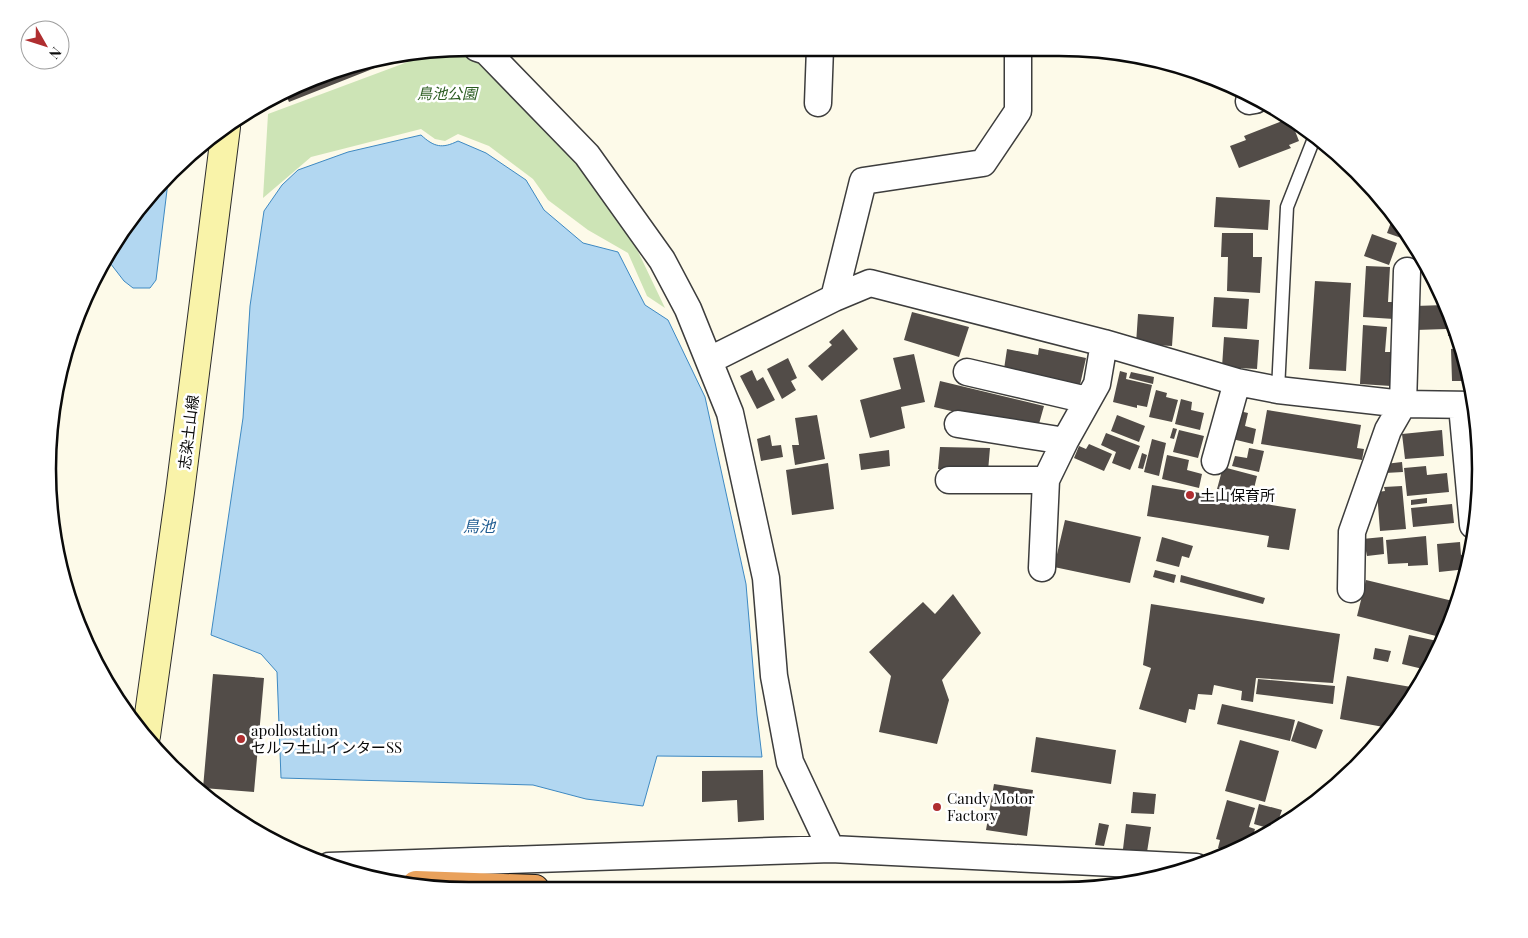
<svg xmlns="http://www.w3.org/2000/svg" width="1528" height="938" font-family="'Playfair Display','Noto Sans JP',serif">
  <rect width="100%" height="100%" fill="#fdfae9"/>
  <path fill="#cde4b6" d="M455,50L482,57L582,159L622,218L665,308L647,296L628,253L588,230L548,200L533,179L489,146L458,134L445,141L435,139L421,129L311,157L263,198L268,114L429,54Z"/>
  <path fill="#b2d7f1" stroke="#3e89c2" d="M421,135C434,147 442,149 458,141L486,153L526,180L544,210L583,243L618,252L645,305L668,320L705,397L746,584L757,715L762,757L657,756L643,806L586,799L533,785L281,778L277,672L261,654L211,635L243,418L250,306L264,211L282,185L298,170L348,152Z
    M168,182L156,280L150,288H133L124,281L107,259L119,235Z"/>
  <path fill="#524c48" d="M395,60L289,102L286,95L334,70Z
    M1290,118L1299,141L1289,145L1291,148L1239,168L1230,146L1246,140L1244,136Z
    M1216,197L1270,200L1268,230L1214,227Z
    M1393,217L1410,235L1413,242L1387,233Z
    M1222,233H1253V257H1262L1260,293L1227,291L1228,257H1221Z
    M1372,234L1397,243L1389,265L1364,256Z
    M1366,266L1390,267L1388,302H1395L1394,319L1363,317Z
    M1315,281L1351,283L1346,371L1309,369Z
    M1214,297L1249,299L1247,329L1212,327Z
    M1445,305L1446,329L1416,330L1415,306Z
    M1447,305L1449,308L1457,336H1448Z
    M912,312L969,327L959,357L904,340Z
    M1138,314L1174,317L1172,346L1136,344Z
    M1363,325L1387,327L1385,352H1393L1391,386L1360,384Z
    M843,329L858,349L822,381L808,366L832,345L829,342Z
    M1224,337L1259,340L1257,369L1222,367Z
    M1039,348L1086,358L1080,385L1004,369L1007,349L1038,355Z
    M1461,348L1470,381H1452L1451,349Z
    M914,354L925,402L901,407L905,428L870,438L860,400L901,389L893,358Z
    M788,358L797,378L791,381L796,390L782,399L767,369Z
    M752,370L757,381L763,377L775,400L757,409L740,376Z
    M1120,371L1127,373L1126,379L1152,385L1147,407L1137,405V408L1113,402Z
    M1131,372L1154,377L1153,384L1129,378Z
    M940,381L1044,406L1037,431L934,407Z
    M1156,390L1167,393L1166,397L1178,400L1172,422L1149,417Z
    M1181,399L1192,402L1191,410L1204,413L1200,430L1175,424Z
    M1235,410L1248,413L1245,426L1256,429L1253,444L1228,438Z
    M1267,410L1361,425L1357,448L1364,449L1362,460L1261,444Z
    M817,415L825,459L795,465L792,445H799L795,418Z
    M1117,415L1145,426L1139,442L1111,431Z
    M1173,428L1177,429L1174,439L1170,438Z
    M1179,430L1204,436L1198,458L1173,452Z
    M1442,430L1444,456L1405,459L1402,434Z
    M1106,433L1140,446L1130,470L1112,463L1116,452L1101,445Z
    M770,435L772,446L781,445L783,457L761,461L757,439Z
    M1152,439L1166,443L1159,476L1144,472Z
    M1089,444L1112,454L1104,471L1074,458L1079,446L1086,449Z
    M940,447L990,448L988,471L938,469Z
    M1249,448L1264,451L1259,472L1232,466L1235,456L1247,458Z
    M889,450L890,466L861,470L859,454Z
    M1142,453L1147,455L1143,469L1138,468Z
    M1167,455L1189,460L1187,470L1202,474L1199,488L1162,479Z
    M1402,462L1403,472L1385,473V464Z
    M828,463L834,509L792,515L786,470Z
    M1426,466L1427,475L1447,473L1449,492L1407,496L1404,468Z
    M1223,467L1257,476L1252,497L1217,489Z
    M1152,485L1296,509L1289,550L1267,547L1269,536L1147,516Z
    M1402,486L1406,529L1380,531L1377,492L1385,491L1384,487Z
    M1427,498V503L1411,505V500Z
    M1452,504L1454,523L1413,527L1411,508Z
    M1065,520L1141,537L1130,583L1054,567Z
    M1426,536L1428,565L1408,566V563L1388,564L1386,540Z
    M1162,537L1193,546L1189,558L1182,556L1179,567L1156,561Z
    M1383,537L1384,554L1367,556L1366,551H1363L1362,539Z
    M1460,542L1461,555H1469L1467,569L1439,572L1437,544Z
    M1155,570L1176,575L1174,583L1153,577Z
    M1181,575L1265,598L1263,604L1180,582Z
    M1366,580L1457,602L1444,638L1357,616Z
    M953,594L981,633L942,680L949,700L937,744L879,732L891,676L869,652L923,602L935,614Z
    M1151,604L1340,634L1333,683L1256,678L1253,702L1241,700L1242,691L1214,685L1212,695L1198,694L1195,710L1189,709L1186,723L1139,709L1151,668L1143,665Z
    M1409,635L1442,642L1427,670L1402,664Z
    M1375,648L1391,651L1388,662L1373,659Z
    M213,674L264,678L254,792L203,788Z
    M1347,676L1417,688L1409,703L1389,728L1340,719Z
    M1258,679L1335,686L1333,704L1256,694Z
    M1222,704L1295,720L1290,741L1217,724Z
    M1298,721L1323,730L1316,749L1291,741Z
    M1036,737L1116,750L1111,784L1031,772Z
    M1240,740L1279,751L1265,802L1225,791Z
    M763,770L764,820L738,822L737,800L702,802V771Z
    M994,784L1033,790L1027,836L986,830Z
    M1133,792L1156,794L1154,814L1131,813Z
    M1227,800L1255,808L1249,827L1255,829L1251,843L1231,851L1218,848L1220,840L1216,839Z
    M1259,804L1282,810L1275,830L1254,824Z
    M1099,823L1109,825L1104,846L1095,845Z
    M1126,824L1151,827L1147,852L1123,849Z"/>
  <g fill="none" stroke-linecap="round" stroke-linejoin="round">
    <defs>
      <path id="service" d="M1278,390L1287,207L1315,136"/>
      <path id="minor" d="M477,48L486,51L587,155L662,260L688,309L730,413L766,578L774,676L790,762L831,849
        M1249,101L1255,100
        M818,103L820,48
        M834,298L870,283L1104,343L1237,382L1278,390L1403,404L1474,405
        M710,360L834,298L863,181L983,163L1018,111V48
        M967,372L1087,400
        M1462,406L1473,525
        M958,424L1065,441L1097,384L1104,343
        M1215,461L1237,382
        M949,480H1046L1065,441
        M1042,568L1046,480
        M1351,589L1352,532L1388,430L1403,404L1407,271
        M329,866L831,849L1196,867"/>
      <path id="secondary" d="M146,736L180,492L226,127"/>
      <path id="motorway" d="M416,885L535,889"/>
    </defs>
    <use href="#service" stroke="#3d3d3d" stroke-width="15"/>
    <use href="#minor" stroke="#3d3d3d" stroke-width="29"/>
    <use href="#secondary" stroke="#2c2c2c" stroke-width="30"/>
    <use href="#motorway" stroke="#1b1b1b" stroke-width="30"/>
    <use href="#service" stroke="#fff" stroke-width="12"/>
    <use href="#minor" stroke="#fff" stroke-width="26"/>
    <use href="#secondary" stroke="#f9f3a9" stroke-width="28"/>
    <use href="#motorway" stroke="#e9a15b" stroke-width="28"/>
  </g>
  <g fill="#af2e30" stroke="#fff" stroke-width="2">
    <circle cx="1190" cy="495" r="5"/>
    <circle cx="241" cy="739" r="5"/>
    <circle cx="937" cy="807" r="5"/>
  </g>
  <g text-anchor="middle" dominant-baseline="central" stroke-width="5" stroke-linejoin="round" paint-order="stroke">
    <g font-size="15" font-style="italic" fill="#2b5c21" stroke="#fff">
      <text x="447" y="93">鳥池公園</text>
    </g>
    <g font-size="15" fill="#0a0a0a" stroke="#fff">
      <text transform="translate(188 432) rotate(-83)">志染土山線</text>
    </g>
    <g font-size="15" fill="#0a0a0a" stroke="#fff" text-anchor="start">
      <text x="1200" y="495">土山保育所</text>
      <text x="251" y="730">apollostation<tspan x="251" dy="17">セルフ土山インターSS</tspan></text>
      <text x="947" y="798">Candy Motor<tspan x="947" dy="17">Factory</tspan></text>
    </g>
    <g font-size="16" font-style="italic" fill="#1e5b91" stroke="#fff">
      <text x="479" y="525">鳥池</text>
    </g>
  </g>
  <path d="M0 0H1528V938H0ZM469 56H1059A413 413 0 0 1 1472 469V469A413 413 0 0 1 1059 882H469A413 413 0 0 1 56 469V469A413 413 0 0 1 469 56Z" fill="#fff" fill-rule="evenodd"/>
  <path fill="none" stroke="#0a0a0a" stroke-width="2.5" d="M469 56H1059A413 413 0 0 1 1472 469V469A413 413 0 0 1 1059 882H469A413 413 0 0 1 56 469V469A413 413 0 0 1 469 56Z"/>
  <g transform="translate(45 45) rotate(129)"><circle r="24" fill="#ffffff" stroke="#9d9d9d"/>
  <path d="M0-4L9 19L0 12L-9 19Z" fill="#af2e30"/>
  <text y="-8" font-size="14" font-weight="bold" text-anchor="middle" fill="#0a0a0a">N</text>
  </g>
</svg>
